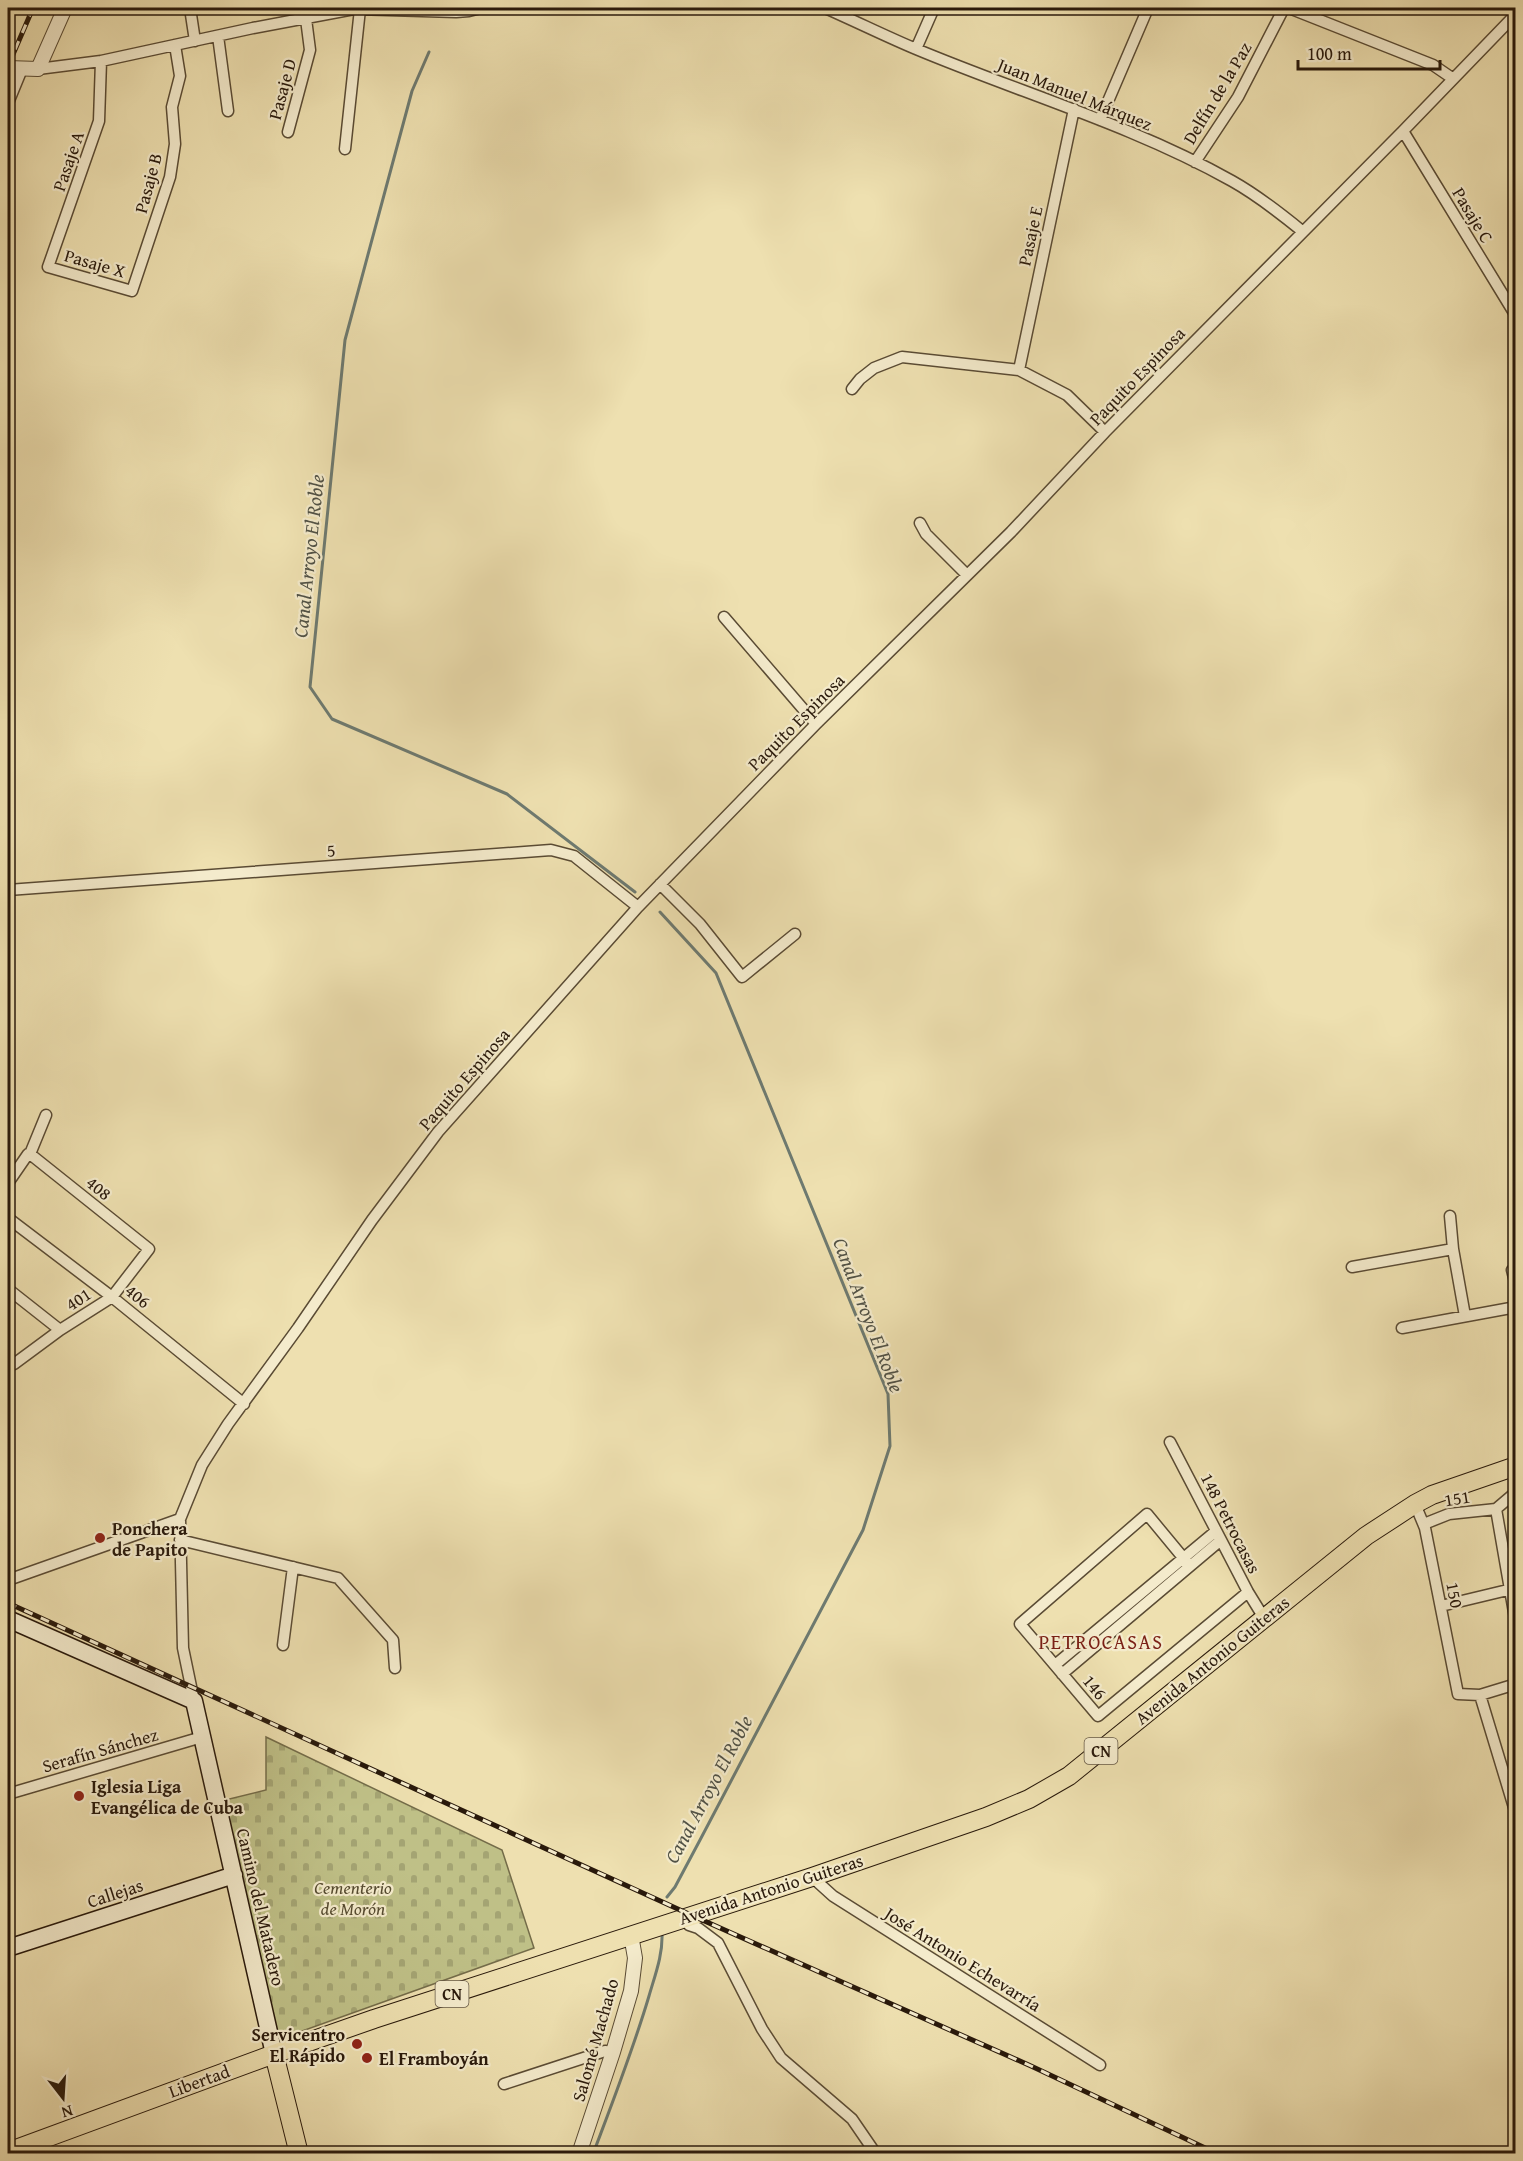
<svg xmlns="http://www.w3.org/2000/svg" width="1523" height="2161" font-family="'Gentium Book Plus',serif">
  <defs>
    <pattern id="cemetery-stones" width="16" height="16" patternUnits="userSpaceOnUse" patternTransform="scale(1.5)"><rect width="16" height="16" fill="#bfc087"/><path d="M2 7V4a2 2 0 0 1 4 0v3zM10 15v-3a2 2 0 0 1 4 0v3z" fill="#a4a473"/></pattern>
  </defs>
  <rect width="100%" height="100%" fill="#eee0b0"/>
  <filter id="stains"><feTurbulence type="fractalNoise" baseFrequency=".00333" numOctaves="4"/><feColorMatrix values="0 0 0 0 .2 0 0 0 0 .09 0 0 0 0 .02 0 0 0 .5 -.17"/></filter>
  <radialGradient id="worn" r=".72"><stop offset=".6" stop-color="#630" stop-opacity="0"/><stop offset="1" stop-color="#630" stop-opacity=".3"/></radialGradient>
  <path fill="url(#cemetery-stones)" stroke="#746c49" stroke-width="1.5" d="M266,1737L502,1850L534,1948L277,2040L221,1801L266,1790Z"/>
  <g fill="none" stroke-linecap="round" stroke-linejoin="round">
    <path stroke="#6e7a70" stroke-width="3" d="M429,52L412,91L345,340L310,687L332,719L507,794L635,892
      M660,912L716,973L888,1394L890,1446L863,1530L700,1840L675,1887L667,1897
      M593,2154C613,2101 633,2050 649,1996C655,1975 663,1955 662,1933"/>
    <defs>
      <path id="minor" d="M190,8L195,41
        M825,8C855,21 885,36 916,49C1021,93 1132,125 1232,181C1257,195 1280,213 1302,231
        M1289,8L1433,65L1452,78
        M218,36L228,111
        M916,49L934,8
        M101,61L99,121L48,267L132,291L170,177L175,144L172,107L180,76L175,45
        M38,69L101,61L253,28L354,9L456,12L469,11L481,8
        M8,103L22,69
        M1100,120L1148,8
        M1403,131L1516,316
        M288,132L310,50L306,19
        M345,149L360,9
        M1195,162L1238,97L1284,8
        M1019,370L1074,109
        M852,389L860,379L874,368L902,357L1019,370L1067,395L1105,432
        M920,523L926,534L967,575
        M724,617L816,724
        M660,884L700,924L742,977L795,934
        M8,890L551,850L574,856L638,907
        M30,1154L46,1115
        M8,1183L28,1154H30L149,1249L112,1297L60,1330L14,1364L8,1359
        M1450,1216L1453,1249L1465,1316
        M8,1218L112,1297L244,1404
        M1352,1267L1453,1249
        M1512,1270L1516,1286
        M8,1289L60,1330
        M1402,1328L1516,1307
        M1170,1442L1248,1592L1264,1618
        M1415,1504L1425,1528L1458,1694L1480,1695L1516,1684
        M1496,1509L1516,1624
        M1496,1509L1516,1492
        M1424,1524L1449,1514L1496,1509
        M180,1540L338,1578L393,1640L395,1668
        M1190,1566L1147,1514L1020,1624L1098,1716L1248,1592
        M8,1580L180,1519
        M1441,1606L1516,1588
        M283,1645L293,1567
        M1055,1665L1216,1531
        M1062,1674L1221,1540
        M1480,1695L1516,1814
        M194,1701L183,1648L180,1519L202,1465L228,1424L298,1328L372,1220L438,1132L638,907L816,724L1011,532L1105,432L1403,131L1516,14
        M8,1794L202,1737
        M812,1877L833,1896L1100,2065
        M684,1917L689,1925L698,1928L718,1943L762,2029L781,2058L852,2119L876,2154
        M504,2084L605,2051L613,2052"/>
      <path id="tertiary" d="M8,68L38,69L65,8
        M579,2154L613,2052L631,1991L635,1958L631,1935"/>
      <path id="secondary" d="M8,1619L194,1701L274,2054
        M8,1948L234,1875"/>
      <path id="primary" d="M274,2054L299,2154
        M8,2152L274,2054L374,2019L812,1877L986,1817L1029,1799L1069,1776L1366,1536L1415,1504L1432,1495L1516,1466"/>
    </defs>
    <use href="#minor" stroke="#5a4b34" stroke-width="13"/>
    <use href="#tertiary" stroke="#5a4b34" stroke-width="16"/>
    <use href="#secondary" stroke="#29190b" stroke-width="19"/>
    <use href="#primary" stroke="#29190b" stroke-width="20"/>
    <use href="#minor" stroke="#f4ebcc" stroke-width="10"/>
    <use href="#tertiary" stroke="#f4ebcc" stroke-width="14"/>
    <use href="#secondary" stroke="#f4ebcc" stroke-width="16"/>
    <use href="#primary" stroke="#eee0b0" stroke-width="18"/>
    <defs>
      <path id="rail" d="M8,66L33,8
        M8,1603L691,1915L1031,2066L1218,2154"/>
    </defs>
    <use href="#rail" stroke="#29190b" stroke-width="5"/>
    <use href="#rail" stroke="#f4ebcc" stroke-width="3" stroke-dasharray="9" stroke-linecap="butt"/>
  </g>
  <g fill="#8f2418" stroke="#f4ebcc" stroke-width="2">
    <circle cx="100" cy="1538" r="6"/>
    <circle cx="79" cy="1796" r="6"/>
    <circle cx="357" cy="2044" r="6"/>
    <circle cx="367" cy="2058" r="6"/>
  </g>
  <g text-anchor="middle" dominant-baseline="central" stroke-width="4.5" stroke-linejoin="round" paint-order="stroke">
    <g fill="#f4ebcc" stroke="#665845" stroke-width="1.5">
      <rect x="1084.5" y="1738" width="33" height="26" rx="4.5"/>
      <rect x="435.5" y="1981" width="33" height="26" rx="4.5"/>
    </g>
    <g font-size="16" font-weight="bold" fill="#29190b">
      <text x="1101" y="1751">CN</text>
      <text x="452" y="1994">CN</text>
    </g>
    <g font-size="18" fill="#29190b" stroke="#f4ebcc">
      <text transform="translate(282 89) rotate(-75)">Pasaje D</text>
      <text transform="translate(1217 93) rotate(-59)">Delfín de la Paz</text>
      <text transform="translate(1075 94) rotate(22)">Juan Manuel Márquez</text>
      <text transform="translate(68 161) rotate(-71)">Pasaje A</text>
      <text transform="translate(148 183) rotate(-75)">Pasaje B</text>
      <text transform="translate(1473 215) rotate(59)">Pasaje C</text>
      <text transform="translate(1030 236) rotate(-78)">Pasaje E</text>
      <text transform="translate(95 263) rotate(16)">Pasaje X</text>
      <text transform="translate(1137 376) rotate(-46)">Paquito Espinosa</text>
      <text transform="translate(796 722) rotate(-45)">Paquito Espinosa</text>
      <text transform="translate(331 850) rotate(-4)">5</text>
      <text transform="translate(464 1079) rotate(-49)">Paquito Espinosa</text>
      <text transform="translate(99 1188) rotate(39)">408</text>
      <text transform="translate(138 1296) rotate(39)">406</text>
      <text transform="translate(78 1299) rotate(-33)">401</text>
      <text transform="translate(1457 1498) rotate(-9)">151</text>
      <text transform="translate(1231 1523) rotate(63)">148 Petrocasas</text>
      <text transform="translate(1455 1595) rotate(79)">150</text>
      <text transform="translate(1212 1660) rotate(-39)">Avenida Antonio Guiteras</text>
      <text transform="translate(1095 1687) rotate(50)">146</text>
      <text transform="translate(100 1750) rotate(-16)">Serafín Sánchez</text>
      <text transform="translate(771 1889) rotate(-18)">Avenida Antonio Guiteras</text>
      <text transform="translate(115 1893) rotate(-18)">Callejas</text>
      <text transform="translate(261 1907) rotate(77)">Camino del Matadero</text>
      <text transform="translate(963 1959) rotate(32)">José Antonio Echevarría</text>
      <text transform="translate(595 2040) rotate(-74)">Salomé Machado</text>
      <text transform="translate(199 2081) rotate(-20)">Libertad</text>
    </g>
    <g font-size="18" font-weight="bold" fill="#29190b" stroke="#f4ebcc" text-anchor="start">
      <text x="112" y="1528">Ponchera<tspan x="112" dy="21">de Papito</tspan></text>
      <text x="91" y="1786">Iglesia Liga<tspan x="91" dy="21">Evangélica de Cuba</tspan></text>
      <text x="345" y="2034" text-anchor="end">Servicentro<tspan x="345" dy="21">El Rápido</tspan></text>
      <text x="379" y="2058">El Framboyán</text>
    </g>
    <g font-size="18" font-style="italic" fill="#564b30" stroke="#f4ebcc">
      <text x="353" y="1887">Cementerio<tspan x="353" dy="21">de Morón</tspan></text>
    </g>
    <g font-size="20" font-style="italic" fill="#515246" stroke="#f4ebcc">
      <text transform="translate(308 556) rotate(-84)">Canal Arroyo El Roble</text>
      <text transform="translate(869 1315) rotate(69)">Canal Arroyo El Roble</text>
      <text transform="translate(708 1789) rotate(-62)">Canal Arroyo El Roble</text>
    </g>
    <g font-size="20" letter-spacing="1.5" fill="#7a1f14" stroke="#f4ebcc">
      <text x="1101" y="1641">PETROCASAS</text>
    </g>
  </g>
  <rect width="1523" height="2161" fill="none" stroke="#eee0b0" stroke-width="30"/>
  <rect x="9" y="9" width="1505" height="2143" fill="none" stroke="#29190b" stroke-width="3"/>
  <rect x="15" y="15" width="1493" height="2131" fill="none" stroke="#29190b" stroke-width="1.5"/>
  <g transform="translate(63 2098) rotate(163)" stroke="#f4ebcc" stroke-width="4.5" paint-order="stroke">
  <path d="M0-4.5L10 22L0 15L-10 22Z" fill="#29190b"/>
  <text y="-9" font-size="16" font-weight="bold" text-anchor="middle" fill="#29190b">N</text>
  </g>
  <path d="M1298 60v9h142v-9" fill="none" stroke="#29190b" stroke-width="3"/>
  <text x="1307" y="60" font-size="18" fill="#29190b" stroke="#f4ebcc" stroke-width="4.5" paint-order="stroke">100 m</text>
  <rect width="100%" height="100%" filter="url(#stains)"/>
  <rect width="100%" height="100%" fill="url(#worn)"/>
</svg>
